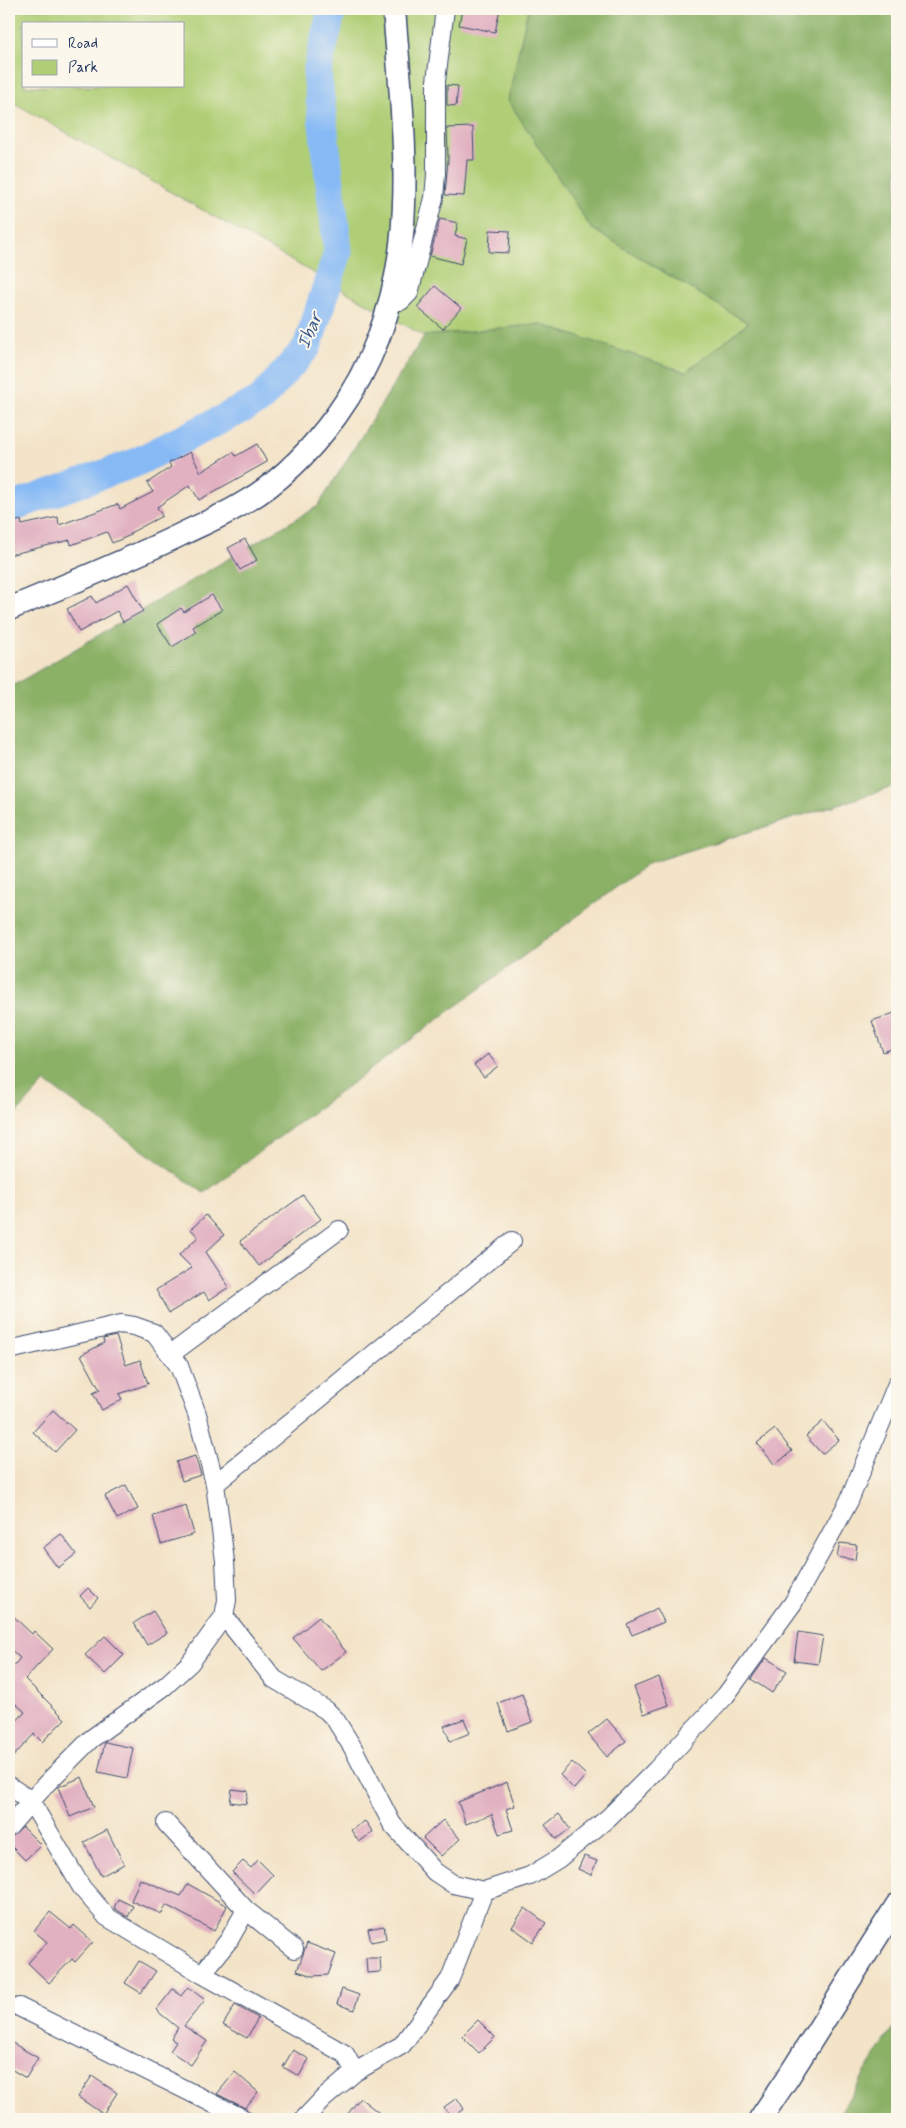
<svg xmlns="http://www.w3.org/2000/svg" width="906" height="2128" font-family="Mynerve,sans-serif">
  <rect width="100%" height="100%" fill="#fbf7ec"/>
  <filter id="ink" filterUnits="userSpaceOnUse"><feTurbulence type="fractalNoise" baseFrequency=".02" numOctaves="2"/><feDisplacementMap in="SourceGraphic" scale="10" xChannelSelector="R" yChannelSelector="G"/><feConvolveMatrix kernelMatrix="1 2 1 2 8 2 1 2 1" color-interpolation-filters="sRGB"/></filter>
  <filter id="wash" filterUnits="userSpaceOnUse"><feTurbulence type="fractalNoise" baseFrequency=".0096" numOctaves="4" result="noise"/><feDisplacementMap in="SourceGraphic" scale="20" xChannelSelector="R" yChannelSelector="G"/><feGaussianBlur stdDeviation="1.12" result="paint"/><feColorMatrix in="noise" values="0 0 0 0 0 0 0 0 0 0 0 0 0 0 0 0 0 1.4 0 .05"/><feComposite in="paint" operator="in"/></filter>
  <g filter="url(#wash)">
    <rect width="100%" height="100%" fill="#f3e3c7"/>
    <path fill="#afce75" stroke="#657e6a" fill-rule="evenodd" d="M9,9H528L508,100L591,228L748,323L686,373L540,324L424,336L9,100ZM24,24H184V86H24Z"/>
    <path fill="#8bb166" stroke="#537062" d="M528,9H897V786L649,863L204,1193L45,1082L9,1122V688L318,506L424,336L540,324L686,372L748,323L591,228L508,100Z
      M897,2021V2119H836Z"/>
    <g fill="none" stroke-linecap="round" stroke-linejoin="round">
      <path stroke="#87baf5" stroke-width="29" d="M9,508L135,463L260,400L307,347L338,252L317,72L332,9"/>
    </g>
    <g id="blocks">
      <path fill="#e1b0c1" d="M462,9H500L495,32L459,25Z
        M447,85L458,86L456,106L447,105Z
        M473,127L474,160H467L464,196L445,195L448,160L447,128Z
        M440,219L458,223L455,236L467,239L461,264L430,256Z
        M490,230L510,231L509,253L489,252Z
        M435,286L461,308L443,329L417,307Z
        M257,444L267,462L199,500L190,485L157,507L162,516L130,533L131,535L112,543L107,532L71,545L70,540L9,555V523L21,520L22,525L58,517L59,525L118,504L120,509L153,492L147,483L171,467L169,463L190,452L201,472L233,452L236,456Z
        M245,539L257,560L240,570L228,548Z
        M128,584L143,611L123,622L117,611L79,632L67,609L92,596L96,603Z
        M212,595L222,610L193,627L196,632L172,647L157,624L181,608L184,612Z
        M897,1012V1047L883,1052L872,1021Z
        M488,1054L498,1066L484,1077L474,1065Z
        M303,1195L321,1219L259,1266L240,1241Z
        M206,1215L224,1235L206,1252L229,1287L209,1300L204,1292L169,1313L156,1290L192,1268L179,1255L198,1237L191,1229Z
        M116,1336L126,1365L140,1360L148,1384L119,1394L122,1399L102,1410L93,1393L100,1390L81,1355L104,1343L103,1339Z
        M53,1410L75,1430L55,1452L33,1432Z
        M823,1421L839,1440L822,1454L806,1436Z
        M775,1429L792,1451L775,1465L757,1443Z
        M195,1456L201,1475L182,1481L176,1462Z
        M126,1485L138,1509L117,1519L105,1496Z
        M186,1506L194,1534L161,1544L153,1516Z
        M61,1534L76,1554L58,1568L43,1548Z
        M840,1543L857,1545L855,1560L837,1557Z
        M88,1588L98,1598L90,1607L80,1596Z
        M657,1608L664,1622L632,1635L627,1624Z
        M153,1611L167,1633L147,1645L134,1623Z
        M9,1612L32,1634L34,1631L53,1649L25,1679L65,1719L42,1742L34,1734L9,1761V1729L25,1712L9,1698V1672L20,1658L9,1648Z
        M319,1617L346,1652L321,1671L293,1638Z
        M798,1632L823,1636L818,1664L794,1661Z
        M105,1636L124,1655L105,1674L85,1655Z
        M766,1658L787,1671L772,1693L751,1679Z
        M659,1677L669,1705L644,1714L634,1687Z
        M522,1694L532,1722L508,1731L498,1703Z
        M464,1719L470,1733L450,1741L444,1726Z
        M607,1719L626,1741L607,1757L588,1734Z
        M105,1742L133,1748L127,1778L98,1772Z
        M572,1762L586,1775L574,1789L560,1775Z
        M82,1777L94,1807L70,1817L58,1787Z
        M507,1782L515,1806L506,1809L513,1830L499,1834L492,1814L466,1824L458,1802Z
        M232,1789L248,1791L246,1804L230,1802Z
        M559,1814L570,1829L556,1839L545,1825Z
        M443,1820L460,1839L441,1856L423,1838Z
        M365,1821L373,1832L359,1842L351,1830Z
        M23,1827L41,1845L25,1860L9,1844V1839Z
        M107,1830L124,1864L101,1876L84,1842Z
        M584,1856L597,1861L591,1875L578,1869Z
        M258,1860L273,1875L255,1894L232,1872L243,1861L251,1868Z
        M140,1879L181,1896L188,1884L227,1906L214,1931L166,1905L162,1914L131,1901Z
        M118,1899L133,1906L128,1917L114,1908Z
        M525,1908L546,1923L533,1942L512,1927Z
        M50,1912L71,1929L74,1925L93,1942L75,1962L72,1959L49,1983L28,1963L47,1942L34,1931Z
        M384,1926L386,1939L371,1942L368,1929Z
        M307,1943L336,1954L328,1975L313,1976L297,1971Z
        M366,1958H380L381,1972L367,1973Z
        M139,1961L156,1971L141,1993L125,1983Z
        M188,1987L205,2000L184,2026L207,2041L191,2065L170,2051L176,2042L171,2039L178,2028L156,2010L173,1989L181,1996Z
        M342,1989L359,1995L354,2010L337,2004Z
        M235,2005L258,2018L247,2038L223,2025Z
        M478,2020L495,2037L479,2053L462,2036Z
        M9,2041L38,2058L26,2078L9,2068Z
        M293,2050L309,2059L299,2076L283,2067Z
        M235,2072L258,2092L245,2108L217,2094Z
        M92,2076L117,2093L103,2114L78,2097Z
        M360,2098L387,2119H344Z
        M457,2098L464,2109L451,2117L444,2107Z"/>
    </g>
  </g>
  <g filter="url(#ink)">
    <use href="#blocks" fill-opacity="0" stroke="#3b4a6e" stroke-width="1"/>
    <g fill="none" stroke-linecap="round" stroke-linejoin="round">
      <defs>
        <path id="minor" d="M391,301H401L409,293L434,198L436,174V81L445,9
          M9,1350L121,1324L134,1326L154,1333L179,1366L197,1414L215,1484L225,1561L227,1600L224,1616L190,1663L165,1686L91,1739L46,1784L9,1827
          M171,1354L339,1230
          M215,1484L512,1241
          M224,1616L274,1679L326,1710L335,1719L353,1748L392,1824L435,1872L453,1884L484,1891
          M9,1786L30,1800L82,1888L107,1917L202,1974L345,2054L355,2072
          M166,1823L246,1910L294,1949
          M202,1974L229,1940L246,1910
          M19,2007L244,2119
          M304,2119L323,2099L355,2072L402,2045L450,1979L484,1891L530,1876L558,1859L608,1818L657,1769L726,1695L793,1603L849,1501L897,1384"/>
        <path id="major" d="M9,609C66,585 124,562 180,535C202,524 225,515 245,502C282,481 311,450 336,416C427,290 405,154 394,9
          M760,2119L787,2079L897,1905"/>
      </defs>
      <use href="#minor" stroke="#3b4a6e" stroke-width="20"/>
      <use href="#major" stroke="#3b4a6e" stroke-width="25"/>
      <use href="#minor" stroke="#fff" stroke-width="18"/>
      <use href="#major" stroke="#fff" stroke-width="22"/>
    </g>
  </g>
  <g text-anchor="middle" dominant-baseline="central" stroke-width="4" stroke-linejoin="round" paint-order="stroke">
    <g font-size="19" font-style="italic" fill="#3b598b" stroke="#fbf7ec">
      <text transform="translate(310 331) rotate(-67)">Ibar</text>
    </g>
  </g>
  <rect width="906" height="2128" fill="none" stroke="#fbf7ec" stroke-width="30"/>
  <rect x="22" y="22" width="162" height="65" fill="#fbf7ec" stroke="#a1a7b3"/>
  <rect x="32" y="39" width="25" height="8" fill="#ffffff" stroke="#a1a7b3"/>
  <text x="68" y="48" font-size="15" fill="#1b2f5e">Road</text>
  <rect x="32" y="60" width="25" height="15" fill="#afce75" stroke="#a1a7b3"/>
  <text x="68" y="72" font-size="15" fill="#1b2f5e">Park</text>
</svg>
